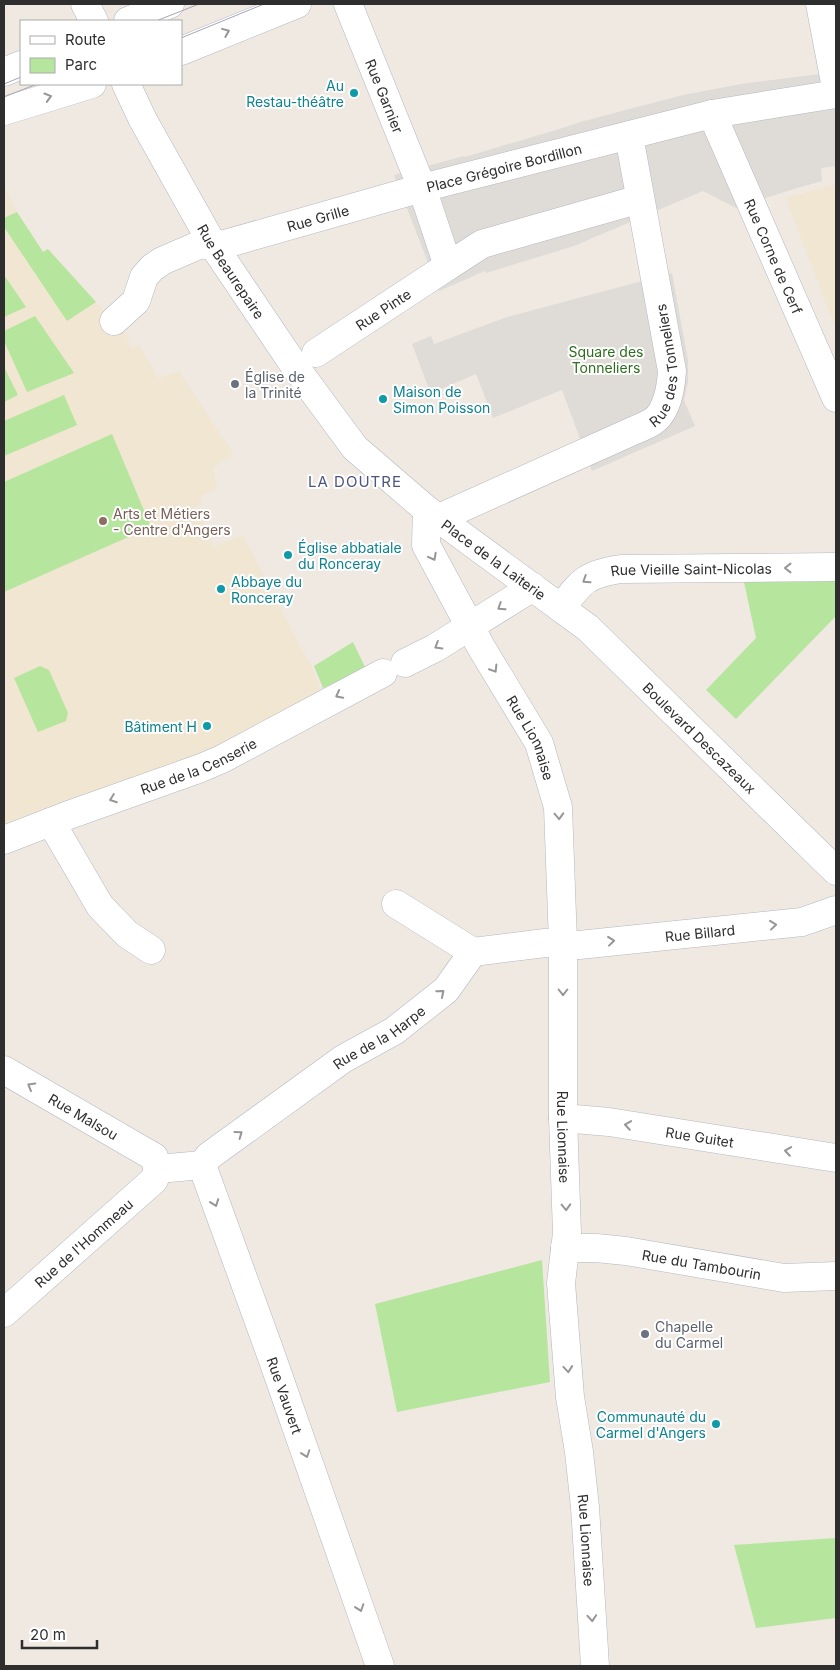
<svg xmlns="http://www.w3.org/2000/svg" width="840" height="1670" font-family="Inter,sans-serif">
  <rect width="100%" height="100%" fill="#efe9e1"/>
  <path fill="#f0e6d1" d="M4,184L17,212L43,252L48,249L58,261L120,328L125,333L131,348L139,345L158,378L179,371L224,440L232,450L230,459L222,460L213,469L217,488L200,497L203,503L196,507L214,547L243,535L303,652L311,664L321,691L266,719L217,750L4,830Z
    M836,184V322H833L786,198Z"/>
  <path fill="#b6e59e" d="M17,212L43,252L48,249L96,302L67,321L4,227V218Z
    M4,275L26,307L4,317Z
    M35,316L74,373L27,392L4,341V331Z
    M4,369H5L18,395L4,402Z
    M64,395L77,425L4,456V421Z
    M112,434L151,527L4,592V482Z
    M836,581V616L736,719L706,690L756,638L744,582Z
    M353,642L366,669L323,688L314,666Z
    M40,666L49,670L68,713L66,721L38,732L14,678Z
    M542,1260L550,1382L397,1412L375,1304Z
    M836,1538V1618L756,1628L734,1545Z"/>
  <path fill="#dfdcd8" d="M836,72V166L821,168L822,181L784,192L736,208L703,191L574,246L486,273L485,271L439,291L394,175L464,156L465,157L569,126L580,122L683,95L741,84Z
    M672,273L688,360V382L684,400L695,426L592,471L562,390L493,418L476,374L439,390L432,397L412,344L431,336L434,344L507,317Z"/>
  <g fill="none" stroke-linecap="round" stroke-linejoin="round">
    <defs>
      <g id="minor">
        <path id="s1" d="M348,4L422,188L448,266L482,244L640,199"/>
        <path d="M820,4L836,88"/>
        <path id="s2" d="M712,114L836,398"/>
        <path id="s3" d="M114,321L136,301L144,277L152,268L162,261L199,245L225,244L422,188L712,114L836,94"/>
        <path id="s4" d="M316,353L448,266"/>
        <path id="s5" d="M427,510L426,545L481,647L539,743L558,807L563,943V1118L567,1233L561,1283L570,1397L579,1452L585,1507L595,1666"/>
        <path id="s6" d="M439,518L635,430C640,428 647,425 652,422C667,413 671,387 672,371L629,136"/>
        <path id="s7" d="M561,608C582,580 587,574 621,569L836,567"/>
        <path d="M405,663L435,648L533,587"/>
        <path d="M51,822L100,906L127,934L151,950"/>
        <path id="s8" d="M4,840L66,816L201,768L222,759L383,673"/>
        <path d="M396,904L473,952"/>
        <path id="s9" d="M4,1070L154,1157L158,1169"/>
        <path id="s10" d="M563,1118L609,1122L836,1158"/>
        <path id="s11" d="M202,1165L209,1156L343,1059L394,1031L446,990L473,952L545,943L579,945L802,922L836,910"/>
        <path id="s12" d="M158,1169L202,1165L270,1352L380,1666"/>
        <path id="s13" d="M565,1248H596L626,1251L784,1278L836,1276"/>
        <path id="s14" d="M4,1313L154,1180L158,1169"/>
      </g>
      <path id="tertiary" d="M128,21L170,4
        M181,51L297,4
        M4,72L21,65
        M4,111L92,84"/>
      <g id="secondary">
        <path d="M85,4L94,21"/>
        <path id="s15" d="M126,84L143,120L213,245L296,368L355,448L427,510L588,628L836,871"/>
      </g>
    </defs>
    <use href="#minor" stroke="#b4b7c1" stroke-width="29"/>
    <use href="#tertiary" stroke="#b4b7c1" stroke-width="29"/>
    <use href="#secondary" stroke="#b4b7c1" stroke-width="29"/>
    <use href="#minor" stroke="#fff" stroke-width="28"/>
    <use href="#tertiary" stroke="#fff" stroke-width="28"/>
    <use href="#secondary" stroke="#fff" stroke-width="28"/>
    <path stroke="#a3a6b8" stroke-width="1" d="M156,21L199,4
      M181,38L264,4
      M4,84L21,77
      M4,97L37,84"/>
  </g>
  <defs><path id="oneway-chevron" d="M-2-3.5L2.5 0L-2 3.5" fill="none" stroke-width="1.6" stroke-linecap="round" stroke-linejoin="round" transform="scale(1.25)"/></defs>
  <g stroke="#969696">
    <use href="#oneway-chevron" transform="translate(226 32) rotate(-22)"/>
    <use href="#oneway-chevron" transform="translate(48 97) rotate(-16)"/>
    <use href="#oneway-chevron" transform="translate(433 557) rotate(62)"/>
    <use href="#oneway-chevron" transform="translate(788 568) rotate(180)"/>
    <use href="#oneway-chevron" transform="translate(586 580) rotate(147)"/>
    <use href="#oneway-chevron" transform="translate(501 607) rotate(147)"/>
    <use href="#oneway-chevron" transform="translate(438 646) rotate(149)"/>
    <use href="#oneway-chevron" transform="translate(494 669) rotate(58)"/>
    <use href="#oneway-chevron" transform="translate(339 695) rotate(152)"/>
    <use href="#oneway-chevron" transform="translate(113 799) rotate(160)"/>
    <use href="#oneway-chevron" transform="translate(559 816) rotate(88)"/>
    <use href="#oneway-chevron" transform="translate(773 925) rotate(-6)"/>
    <use href="#oneway-chevron" transform="translate(611 941) rotate(-6)"/>
    <use href="#oneway-chevron" transform="translate(563 992) rotate(90)"/>
    <use href="#oneway-chevron" transform="translate(441 993) rotate(-40)"/>
    <use href="#oneway-chevron" transform="translate(31 1086) rotate(-150)"/>
    <use href="#oneway-chevron" transform="translate(628 1125) rotate(-171)"/>
    <use href="#oneway-chevron" transform="translate(239 1134) rotate(-36)"/>
    <use href="#oneway-chevron" transform="translate(788 1151) rotate(-171)"/>
    <use href="#oneway-chevron" transform="translate(215 1203) rotate(70)"/>
    <use href="#oneway-chevron" transform="translate(566 1207) rotate(88)"/>
    <use href="#oneway-chevron" transform="translate(568 1369) rotate(85)"/>
    <use href="#oneway-chevron" transform="translate(306 1454) rotate(71)"/>
    <use href="#oneway-chevron" transform="translate(360 1608) rotate(71)"/>
    <use href="#oneway-chevron" transform="translate(592 1618) rotate(86)"/>
  </g>
  <g fill="#0f9aa8" stroke="#fff" stroke-width="2">
    <circle cx="354" cy="93" r="5"/>
    <circle cx="383" cy="399" r="5"/>
    <circle cx="288" cy="555" r="5"/>
    <circle cx="221" cy="589" r="5"/>
    <circle cx="207" cy="726" r="5"/>
    <circle cx="716" cy="1424" r="5"/>
  </g>
  <g fill="#6b7280" stroke="#fff" stroke-width="2">
    <circle cx="235" cy="384" r="5"/>
    <circle cx="645" cy="1334" r="5"/>
  </g>
  <circle fill="#8d6e63" stroke="#fff" stroke-width="2" cx="103" cy="521" r="5"/>
  <g text-anchor="middle" dominant-baseline="central" stroke-width="4" stroke-linejoin="round" paint-order="stroke">
    <g font-size="14" fill="#0d838f" stroke="#fff" text-anchor="end">
      <text x="344" y="85">Au<tspan x="344" dy="16">Restau-théâtre</tspan></text>
      <text x="393" y="391" text-anchor="start">Maison de<tspan x="393" dy="16">Simon Poisson</tspan></text>
      <text x="298" y="547" text-anchor="start">Église abbatiale<tspan x="298" dy="16">du Ronceray</tspan></text>
      <text x="231" y="581" text-anchor="start">Abbaye du<tspan x="231" dy="16">Ronceray</tspan></text>
      <text x="197" y="726">Bâtiment H</text>
      <text x="706" y="1416">Communauté du<tspan x="706" dy="16">Carmel d'Angers</tspan></text>
    </g>
    <g font-size="14" fill="#2e2e2e" stroke="#fff">
      <text stroke="none"><textPath href="#s1" startOffset="99">Rue Garnier</textPath></text>
      <text stroke="none"><textPath href="#s3" startOffset="435">Place Grégoire Bordillon</textPath></text>
      <text stroke="none"><textPath href="#s3" startOffset="242">Rue Grille</textPath></text>
      <text stroke="none"><textPath href="#s2" startOffset="155">Rue Corne de Cerf</textPath></text>
      <text stroke="none"><textPath href="#s15" startOffset="215">Rue Beaurepaire</textPath></text>
      <text stroke="none"><textPath href="#s4" startOffset="80">Rue Pinte</textPath></text>
      <text stroke="none"><textPath href="#s6" startOffset="295">Rue des Tonneliers</textPath></text>
      <text stroke="none"><textPath href="#s15" startOffset="609">Place de la Laiterie</textPath></text>
      <text stroke="none"><textPath href="#s7" startOffset="145">Rue Vieille Saint-Nicolas</textPath></text>
      <text stroke="none"><textPath href="#s5" startOffset="255">Rue Lionnaise</textPath></text>
      <text stroke="none"><textPath href="#s15" startOffset="882">Boulevard Descazeaux</textPath></text>
      <text stroke="none"><textPath href="#s8" startOffset="208">Rue de la Censerie</textPath></text>
      <text stroke="none"><textPath href="#s11" startOffset="576">Rue Billard</textPath></text>
      <text stroke="none"><textPath href="#s11" startOffset="219">Rue de la Harpe</textPath></text>
      <text stroke="none"><textPath href="#s9" startOffset="92">Rue Malsou</textPath></text>
      <text stroke="none"><textPath href="#s5" startOffset="660">Rue Lionnaise</textPath></text>
      <text stroke="none"><textPath href="#s10" startOffset="138">Rue Guitet</textPath></text>
      <text stroke="none"><textPath href="#s14" startOffset="106">Rue de l'Hommeau</textPath></text>
      <text stroke="none"><textPath href="#s13" startOffset="138">Rue du Tambourin</textPath></text>
      <text stroke="none"><textPath href="#s12" startOffset="289">Rue Vauvert</textPath></text>
      <text stroke="none"><textPath href="#s5" startOffset="1065">Rue Lionnaise</textPath></text>
    </g>
    <g font-size="14" fill="#2c6e1b" stroke="#fff">
      <text x="606" y="351">Square des<tspan x="606" dy="16">Tonneliers</tspan></text>
    </g>
    <g font-size="14" fill="#5b616d" stroke="#fff" text-anchor="start">
      <text x="245" y="376">Église de<tspan x="245" dy="16">la Trinité</tspan></text>
      <text x="655" y="1326">Chapelle<tspan x="655" dy="16">du Carmel</tspan></text>
    </g>
    <g font-size="14" fill="#785e54" stroke="#fff" text-anchor="start">
      <text x="113" y="513">Arts et Métiers<tspan x="113" dy="16">- Centre d'Angers</tspan></text>
    </g>
    <g font-size="15" letter-spacing="1" fill="#4d5680" stroke="#fff">
      <text x="355" y="481">LA DOUTRE</text>
    </g>
  </g>
  <rect width="840" height="1670" fill="none" stroke="#2e2e2e" stroke-width="10"/>
  <rect x="20" y="20" width="162" height="65" fill="#ffffff" stroke="#ababab"/>
  <rect x="30" y="36" width="25" height="8" fill="#ffffff" stroke="#ababab"/>
  <text x="65" y="45" font-size="15" fill="#2e2e2e">Route</text>
  <rect x="30" y="58" width="25" height="15" fill="#b6e59e" stroke="#ababab"/>
  <text x="65" y="70" font-size="15" fill="#2e2e2e">Parc</text>
  <path d="M22 1640v8h75v-8" fill="none" stroke="#2e2e2e" stroke-width="2.5"/>
  <text x="30" y="1640" font-size="15" fill="#2e2e2e" stroke="#ffffff" stroke-width="4" paint-order="stroke">20 m</text>
</svg>
